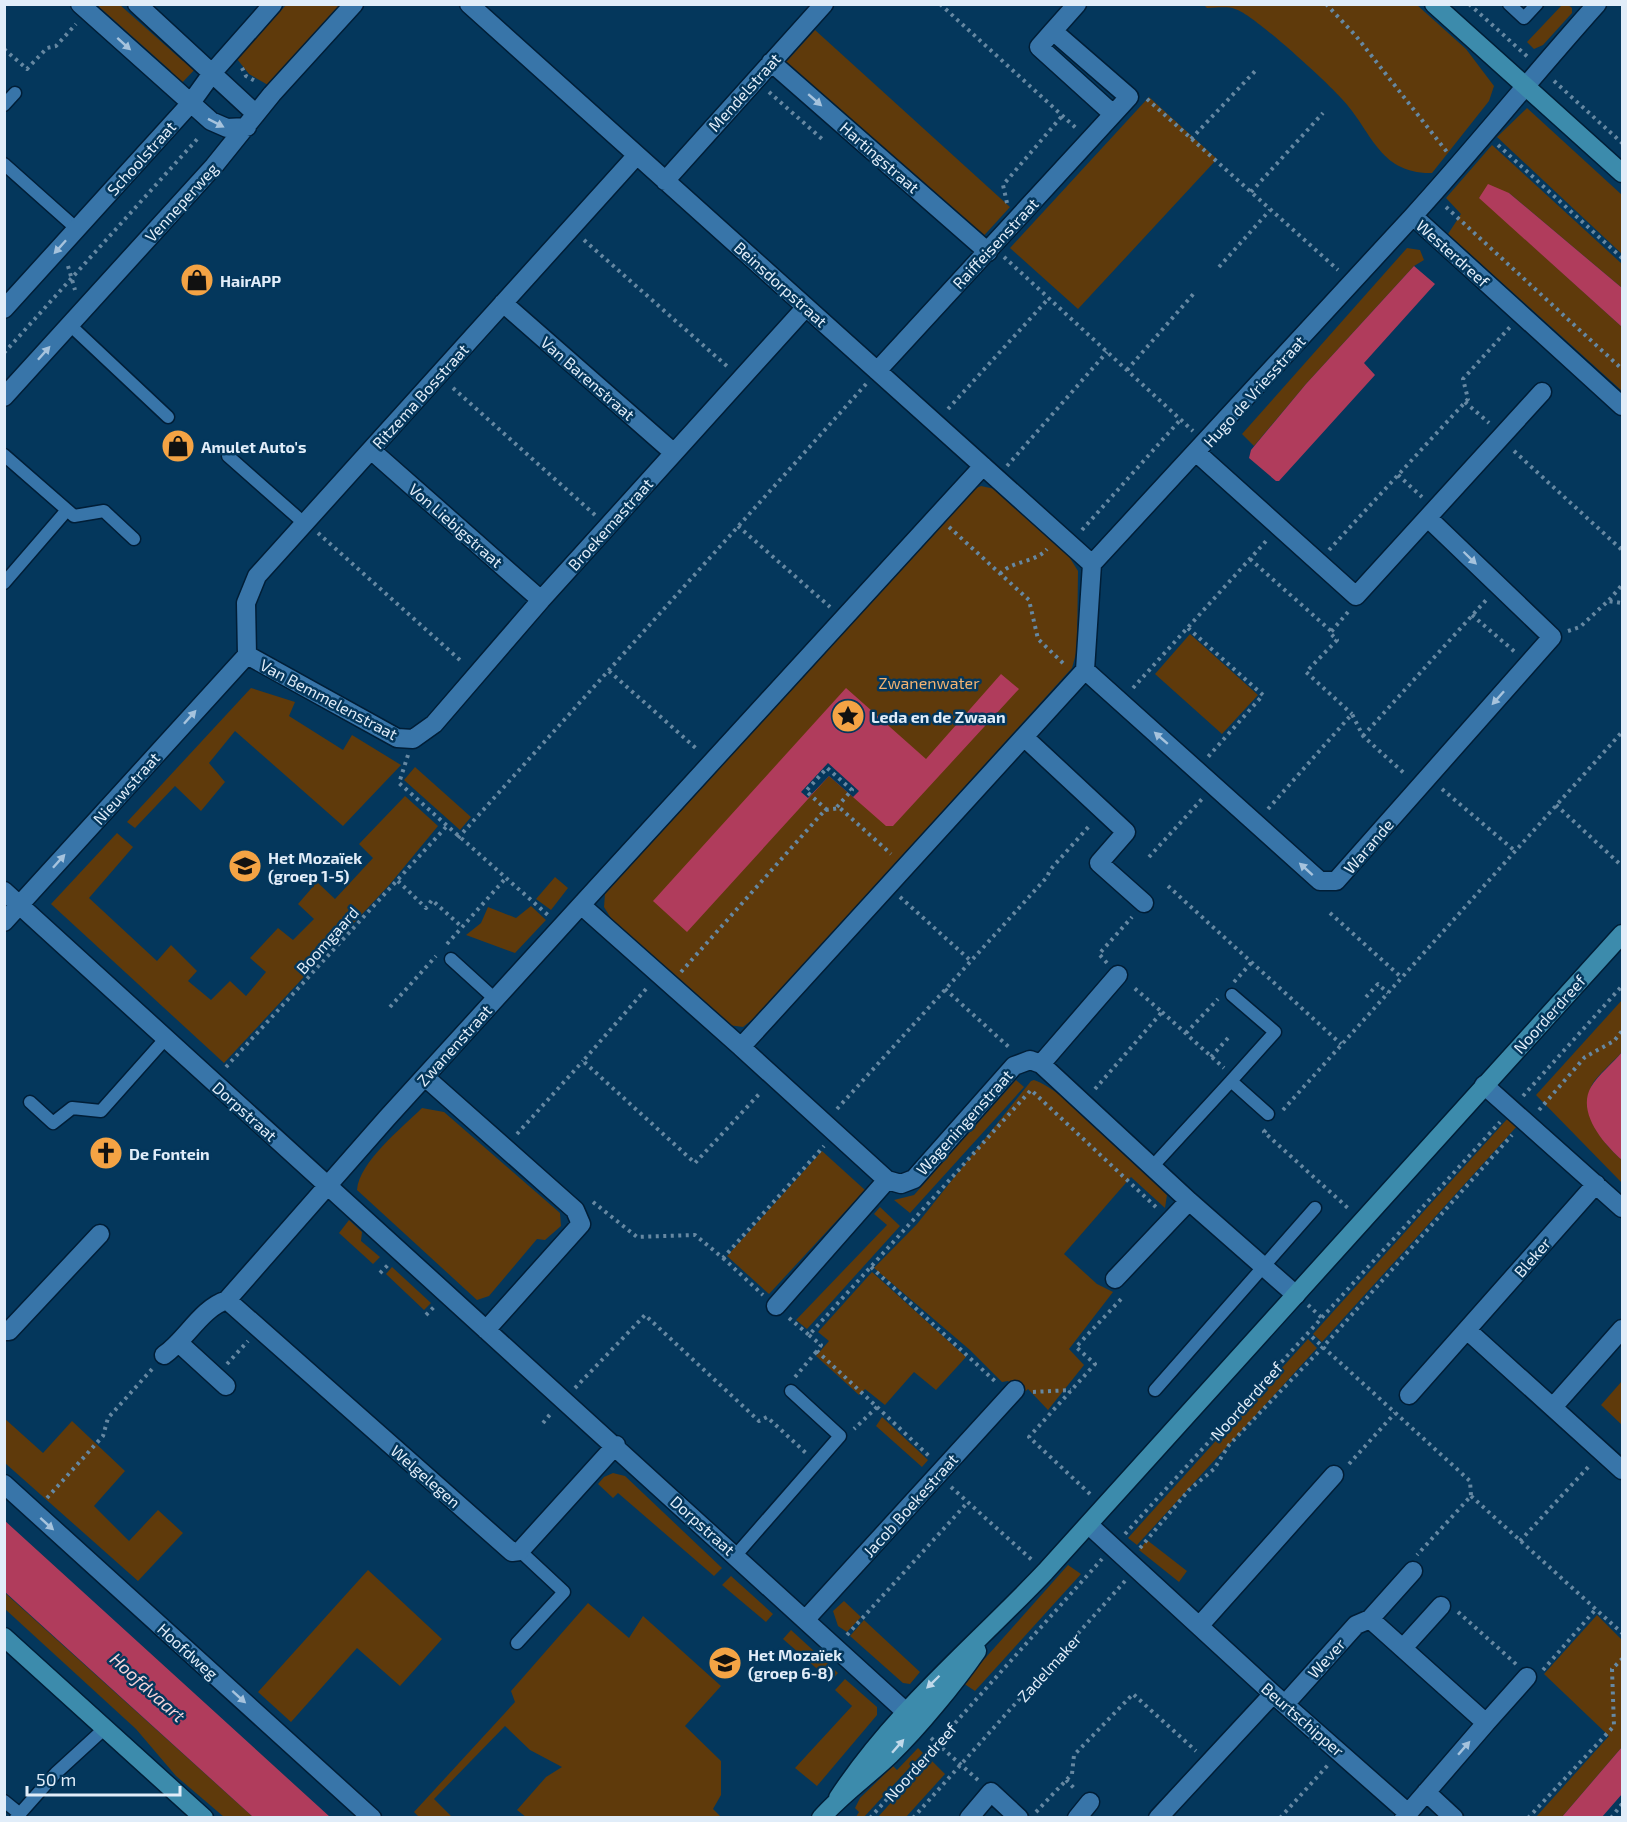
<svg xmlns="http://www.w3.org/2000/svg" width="1627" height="1822" font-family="'Exo 2',sans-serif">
  <rect width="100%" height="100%" fill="#04375c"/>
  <path fill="#5f3a0b" d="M97,5H120L183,61L188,57L198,66L179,86L168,75L171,71Z
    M286,5H340L268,85L249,74L237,59Z
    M1204,5H1417L1466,49L1494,86L1489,101L1432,173C1378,174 1372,130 1341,98C1327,82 1252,13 1235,9C1227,6 1216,8 1207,8Z
    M1562,5H1568L1572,8V13L1543,45L1534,49L1527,42Z
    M815,30L1010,207L979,241L786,62Z
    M1149,97L1217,159L1078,309L1010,248Z
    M1527,108L1622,195V254L1497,137Z
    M1492,145L1622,264V288L1509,193L1479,197L1622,327V391L1448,234L1461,214L1446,198Z
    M1407,248L1420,250L1424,260L1414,266L1306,384L1254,446L1242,434Z
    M981,486L995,489L1068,555L1078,571L1077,650L1072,668L758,1015L743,1027L728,1025L612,920L604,907L605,894L974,489Z
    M1190,634L1258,695L1222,734L1155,674Z
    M251,688L295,702L289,716L343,750L352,735L401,765L343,826L235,731L209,763L225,782L201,811L175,786L135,828L127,822Z
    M415,767L471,817L460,830L404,780Z
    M405,796L438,826L390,884L224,1063L51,904L117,833L133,847L89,898L157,961L171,945L197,971L188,981L211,1000L230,981L246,996L266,972L250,958L278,928L293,940L314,919L298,904L317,882L335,899L373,858L359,844Z
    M555,877L568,888L551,910L536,899Z
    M531,906L546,920L515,953L466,935L481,923L488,907L516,918Z
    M1622,1000V1052C1615,1060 1594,1078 1591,1087C1581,1116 1602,1142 1622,1160V1183L1536,1095Z
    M1016,1080L1024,1087L910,1213L894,1200L914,1195Z
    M1034,1080C1067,1091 1139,1167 1167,1195L1165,1208L1131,1177L1064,1254L1097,1284L1113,1292L1069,1349L1084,1365L1048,1410L1028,1389L1022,1394L1008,1381L1002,1382L970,1350L874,1268L917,1224L1031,1081Z
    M422,1108L444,1112L560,1213L561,1226L545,1240L537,1239L489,1296L477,1300L357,1190C359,1162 402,1128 422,1108Z
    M1509,1117L1518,1125L1322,1342L1313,1334Z
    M822,1151L865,1190L769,1294L727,1256Z
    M880,1207L900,1226L807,1329L796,1320L887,1225L874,1214Z
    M349,1220L362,1232L361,1241L380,1257L373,1264L339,1233Z
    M392,1267L431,1303L424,1310L386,1274Z
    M872,1272L966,1357L936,1390L914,1372L885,1405L865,1389L859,1395L816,1356L829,1341L818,1332Z
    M1308,1339L1317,1348L1137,1545L1128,1538Z
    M1622,1381V1425L1601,1405Z
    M882,1417L928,1460L922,1467L876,1426Z
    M4,1418L43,1453L72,1421L125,1471L94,1506L129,1541L158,1510L183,1533L138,1581L5,1463Z
    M613,1473L625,1476L722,1568L714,1576L618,1493L613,1498L598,1484L604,1477Z
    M1147,1540L1187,1571L1179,1582L1139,1550Z
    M1068,1565L1081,1574L975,1691L963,1683Z
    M368,1570L442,1639L400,1686L357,1648L291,1722L258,1692Z
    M731,1576L773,1614L766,1622L722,1585Z
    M4,1592L253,1817H224L176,1776L136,1729L5,1609Z
    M844,1601L861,1617L847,1632L838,1626L833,1611Z
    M588,1603L629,1638L643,1616L721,1686L685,1726L721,1761V1795L713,1809L721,1817H526L517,1810L546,1777L562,1767L530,1750L505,1726L434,1799L452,1817H419L414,1812L515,1702L511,1691Z
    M1597,1615L1622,1640V1747L1562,1817L1535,1818L1609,1736L1544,1674Z
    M864,1620L920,1672L910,1684L903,1683L850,1636Z
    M791,1630L838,1673L831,1681L783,1639Z
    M845,1679L877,1707V1715L817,1786L795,1768L852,1706L835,1690Z
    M918,1748L923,1753L864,1817H856L859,1812L855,1808L860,1798L893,1766L897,1770Z
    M930,1759L945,1774L906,1817H878Z"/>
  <path fill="#b03c5c" d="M1488,184L1509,193L1622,288V327L1479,198Z
    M1414,266L1435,284L1364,363L1375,375L1279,481H1276L1249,458L1251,450L1306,384Z
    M1001,674L1019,689L893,826H886L829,776L687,932L653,901L846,688L926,759Z
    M1622,1052V1160C1605,1145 1576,1113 1591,1087C1598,1075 1613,1063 1622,1052Z
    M4,1520L330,1817H253L5,1592Z
    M1622,1747V1794L1602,1817H1562Z"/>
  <path fill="#04375c" d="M828,763L859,791L853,797L829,776L808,798L801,792Z"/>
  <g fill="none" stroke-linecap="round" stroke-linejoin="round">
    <defs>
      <path id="lane" d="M1509,4L1524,18L1537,4
        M4,105L15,93
        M4,164L77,229
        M70,325L168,417
        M4,455L74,516L104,511L134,539
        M228,456L305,524
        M4,583L67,510
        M451,959L495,999
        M1231,1081L1275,1032L1232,995
        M30,1102L53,1123L72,1108L101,1111L166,1038
        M1152,1167L1231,1081L1268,1114
        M1155,1390L1315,1208
        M736,1555L840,1436L791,1391
        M517,1643L564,1592L520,1551
        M4,1801L20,1814
        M16,1818L56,1773L104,1729"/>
      <path id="street" d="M80,4L211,121L227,128L247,127
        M137,4L256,114
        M469,4L1092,564
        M1597,4C1534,74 1476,147 1413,216L1622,406
        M1053,31L1039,47L1113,114
        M771,62L988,252
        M665,181L824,4
        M503,303L674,453
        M4,309L190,104L213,72L273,4
        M877,371L1129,97L1053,31L1077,4
        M4,397L214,166L272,94L354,4
        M371,450L541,600
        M1197,453L1356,596L1542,392
        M983,466L581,905L741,1047L1085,670
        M1092,564L1413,216
        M247,655L397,738L413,739L434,724L541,600L806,307
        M247,655L246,603L257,576L637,155
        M1085,670L1320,881H1336L1552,637L1428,518
        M1085,670L1092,564
        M1024,737L1126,832L1099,863L1144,903
        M4,891L917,1722
        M4,922L247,655
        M741,1047L887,1180L901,1184L914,1179L1014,1066L1030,1060L1041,1064L1189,1201L1296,1295
        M1041,1064L1118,975
        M425,1077L575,1210L581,1224L486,1330
        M1484,1085L1622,1208
        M1115,1279L1189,1201
        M227,1300L512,1552L520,1551L616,1445
        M776,1306L887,1180
        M1467,1330L1622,1470
        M4,1331H9L100,1234
        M180,1344L226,1386
        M164,1355C186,1340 201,1308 227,1300L387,1118L581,905
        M1409,1395L1596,1184
        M1553,1407L1622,1329
        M4,1484L372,1818
        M1089,1525L1273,1694L1408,1813
        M806,1619L1015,1390
        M1370,1619L1413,1571
        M1200,1625L1334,1475
        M1403,1648L1441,1606
        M1286,1703L1356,1625L1370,1619L1486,1723L1404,1818
        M1486,1723L1527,1677
        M1426,1792L1454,1818
        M969,1818L991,1792L1019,1818
        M1077,1818L1090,1802
        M1158,1818L1273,1694"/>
      <path id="secondary" d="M1434,4L1622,173
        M4,1637L204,1818
        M838,1798C895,1711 974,1647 1045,1572L1622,934
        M821,1818C842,1794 867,1777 890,1755C919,1727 954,1684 977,1651"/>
    </defs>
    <use href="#lane" stroke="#001e37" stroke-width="15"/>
    <use href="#street" stroke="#001e37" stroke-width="21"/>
    <use href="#secondary" stroke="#001e37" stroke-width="21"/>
    <path stroke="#6688a2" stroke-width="4" stroke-dasharray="3 4.5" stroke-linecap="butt" d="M940,4L1077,129
      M1326,4L1356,36L1447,152
      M1469,4L1529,58
      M4,49L27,69L47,48L56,46L76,24
      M242,68L246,76L257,82
      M1554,81L1622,143
      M769,92L822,139
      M1147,99L1338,270
      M1191,139L1257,69
      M1498,145L1622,258
      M1251,192L1323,113
      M1007,203L1003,185L1062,116
      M1446,207L1622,369
      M584,240L729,368
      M1004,257L1193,431
      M68,266L75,290
      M1219,267L1270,210
      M4,353L200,136
      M1127,370L1196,291
      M453,388L595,515
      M1465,402L1489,423
      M948,409L1049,298
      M1514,451L1622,550
      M1007,466L1107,352
      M1398,475L1422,497
      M738,526L830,607
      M949,527L1029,600L1038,639L1066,666
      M1082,530L1181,419
      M318,533L462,662
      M1329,550L1468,399L1463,379L1510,327
      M1250,559L1331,631
      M1000,574C1013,560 1035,563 1047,549
      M1609,600L1622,585
      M1348,612L1330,633L1337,640L1306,672L1352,714
      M1472,615L1515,652
      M1188,628L1263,695L1207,758
      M1568,631L1580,627L1608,601L1622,603
      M609,671L698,750
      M1133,688L1267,540
      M1363,736L1487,599
      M408,755L399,783L549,916
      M1442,789L1515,851
      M1556,805L1622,866
      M1268,809L1352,714L1363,736L1405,774
      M827,810L806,791L827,768L852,790L836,808
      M458,838L867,383
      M1149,857L1202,799
      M398,881L426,908L432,900L462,927
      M1168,886L1341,1044
      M900,897L971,961
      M1330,913L1401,977
      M447,944L505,879
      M1107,963L1099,954L1132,917
      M681,972L825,810L840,808L891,854
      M1234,982L1252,962
      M646,989L583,1061L695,1163L760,1093
      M945,989L1011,1049
      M1366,997L1378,984L1388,993
      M390,1007L436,956
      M1162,1012L1224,1068
      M1186,1033L1218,999
      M1211,1057L1228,1038
      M226,1067L446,827
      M1095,1089L1162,1012L1132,986
      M1523,1096L1622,986
      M837,1109L1047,877L1050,870L1091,824
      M1283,1110L1622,732
      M1539,1110L1585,1057L1614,1041L1622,1031
      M1266,1130L1264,1132L1349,1209
      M517,1134L583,1061
      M593,1202L637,1237L695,1235L723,1258L824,1146
      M723,1258L763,1295
      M871,1267L997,1383
      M380,1273L388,1265
      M1308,1305L1322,1318
      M426,1315L434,1307
      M789,1318L809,1335L1031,1090L1157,1208
      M809,1335L821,1345L817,1351L877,1407L854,1429
      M1312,1337L1470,1481L1471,1496L1417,1555
      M227,1364L248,1341
      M795,1377L817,1351
      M575,1388L645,1315L759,1421L767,1417L806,1453
      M1033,1392L1071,1390
      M877,1407L929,1456
      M543,1423L552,1412
      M1349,1464L1395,1413
      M951,1487L1033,1561
      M1090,1494L1029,1437L1095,1364L1076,1347L1124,1296
      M1471,1496L1622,1633
      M47,1498L103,1436L108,1418L153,1368
      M1125,1534L1500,1122
      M1520,1541L1591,1464
      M1140,1548L1189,1490L1214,1469L1229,1445L1323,1347L1512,1135
      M1458,1612L1517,1665
      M847,1635L968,1502
      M1543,1670L1596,1609
      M931,1738L979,1781
      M1066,1780L1076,1790
      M1036,1812L1072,1774L1074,1755L1133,1694L1196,1751
      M870,1818L1102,1559
      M913,1818L1125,1581
      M1280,1818L1328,1765
      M1528,1818L1614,1726L1612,1669L1622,1659
      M1611,1818L1622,1804"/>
    <use href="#lane" stroke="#3875a9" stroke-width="12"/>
    <use href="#street" stroke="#3875a9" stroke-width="18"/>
    <use href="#secondary" stroke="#3c8bac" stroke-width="18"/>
  </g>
  <defs><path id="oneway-solid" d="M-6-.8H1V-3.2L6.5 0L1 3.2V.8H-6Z" transform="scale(1.5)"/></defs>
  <g fill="#a6c3dd">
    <use href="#oneway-solid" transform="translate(124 44) rotate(42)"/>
    <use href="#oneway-solid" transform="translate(815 100) rotate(41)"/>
    <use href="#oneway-solid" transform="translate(216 123) rotate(27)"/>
    <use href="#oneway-solid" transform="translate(60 247) rotate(132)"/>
    <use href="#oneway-solid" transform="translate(44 353) rotate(-48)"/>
    <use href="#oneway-solid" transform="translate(1470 558) rotate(44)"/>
    <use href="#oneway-solid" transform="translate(1498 698) rotate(132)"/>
    <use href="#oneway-solid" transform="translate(190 717) rotate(-48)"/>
    <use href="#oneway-solid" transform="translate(1161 738) rotate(-139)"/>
    <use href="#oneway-solid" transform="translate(59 861) rotate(-48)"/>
    <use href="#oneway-solid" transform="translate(1306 869) rotate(-138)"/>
    <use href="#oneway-solid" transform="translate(47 1524) rotate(42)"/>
    <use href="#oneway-solid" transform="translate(239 1697) rotate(42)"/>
    <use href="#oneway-solid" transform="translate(1464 1748) rotate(-49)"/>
  </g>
  <g fill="#c0d9ea">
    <use href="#oneway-solid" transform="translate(933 1682) rotate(136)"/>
    <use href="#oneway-solid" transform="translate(898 1746) rotate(-49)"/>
  </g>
  <defs>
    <symbol id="shop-disc" viewBox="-11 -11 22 22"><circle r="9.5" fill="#f4a344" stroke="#04375c"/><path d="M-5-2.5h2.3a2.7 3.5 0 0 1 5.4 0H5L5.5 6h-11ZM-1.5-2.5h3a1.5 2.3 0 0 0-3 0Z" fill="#111"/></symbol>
    <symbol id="sight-disc" viewBox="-11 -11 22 22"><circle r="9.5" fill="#f4a344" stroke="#04375c"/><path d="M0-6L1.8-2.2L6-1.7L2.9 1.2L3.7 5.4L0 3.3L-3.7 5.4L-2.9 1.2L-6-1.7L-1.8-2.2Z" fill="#111"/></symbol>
    <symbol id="school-disc" viewBox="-11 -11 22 22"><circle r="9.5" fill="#f4a344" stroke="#04375c"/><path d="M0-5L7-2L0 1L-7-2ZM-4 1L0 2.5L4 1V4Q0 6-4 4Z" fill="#111"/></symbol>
    <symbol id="church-disc" viewBox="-11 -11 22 22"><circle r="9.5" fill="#f4a344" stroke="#04375c"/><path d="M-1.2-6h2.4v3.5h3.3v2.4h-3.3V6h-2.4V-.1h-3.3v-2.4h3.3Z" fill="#111"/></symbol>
  </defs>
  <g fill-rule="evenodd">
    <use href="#shop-disc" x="178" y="261" width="38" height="38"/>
    <use href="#shop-disc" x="159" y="427" width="38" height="38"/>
    <use href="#sight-disc" x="829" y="697" width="38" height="38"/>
    <use href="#school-disc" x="226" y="847" width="38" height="38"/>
    <use href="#church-disc" x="87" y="1134" width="38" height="38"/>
    <use href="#school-disc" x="706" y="1644" width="38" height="38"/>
  </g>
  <g text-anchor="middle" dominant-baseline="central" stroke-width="5" stroke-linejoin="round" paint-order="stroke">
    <g font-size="16" fill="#e1edf9" stroke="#04375c">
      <text transform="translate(744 92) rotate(-48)">Mendelstraat</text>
      <text transform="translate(880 157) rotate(41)">Hartingstraat</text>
      <text transform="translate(141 158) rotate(-48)">Schoolstraat</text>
      <text transform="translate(181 202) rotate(-48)">Venneperweg</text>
      <text transform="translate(995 243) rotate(-47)">Raiffeisenstraat</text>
      <text transform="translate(1453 253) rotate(42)">Westerdreef</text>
      <text transform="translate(781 284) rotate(42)">Beinsdorpstraat</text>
      <text transform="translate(588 378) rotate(41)">Van Barenstraat</text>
      <text transform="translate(1254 391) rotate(-48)">Hugo de Vriesstraat</text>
      <text transform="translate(420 396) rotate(-48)">Ritzema Bosstraat</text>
      <text transform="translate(610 524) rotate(-48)">Broekemastraat</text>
      <text transform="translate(456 525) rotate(41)">Von Liebigstraat</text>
      <text transform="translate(329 699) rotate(28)">Van Bemmelenstraat</text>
      <text transform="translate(126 788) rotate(-48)">Nieuwstraat</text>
      <text transform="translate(1368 846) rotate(-49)">Warande</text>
      <text transform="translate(327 940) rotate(-48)">Boomgaard</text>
      <text transform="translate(1549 1014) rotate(-48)">Noorderdreef</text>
      <text transform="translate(454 1045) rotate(-48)">Zwanenstraat</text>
      <text transform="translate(245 1111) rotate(42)">Dorpstraat</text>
      <text transform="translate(964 1122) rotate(-48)">Wageningenstraat</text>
      <text transform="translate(1532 1257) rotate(-49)">Bleker</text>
      <text transform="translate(1246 1401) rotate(-48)">Noorderdreef</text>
      <text transform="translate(426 1476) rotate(41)">Welgelegen</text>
      <text transform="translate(910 1505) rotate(-48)">Jacob Boekestraat</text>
      <text transform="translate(703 1525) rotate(42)">Dorpstraat</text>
      <text transform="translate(188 1651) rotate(42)">Hoofdweg</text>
      <text transform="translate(1326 1658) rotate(-48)">Wever</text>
      <text transform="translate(1049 1667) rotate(-48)">Zadelmaker</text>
      <text transform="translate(1303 1719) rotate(41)">Beurtschipper</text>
      <text transform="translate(920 1762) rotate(-48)">Noorderdreef</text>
    </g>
    <g font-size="16" font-weight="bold" fill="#e1edf9" stroke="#04375c" text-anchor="start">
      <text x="220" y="280">HairAPP</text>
      <text x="201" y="446">Amulet Auto's</text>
      <text x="871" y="716">Leda en de Zwaan</text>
      <text x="268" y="857">Het Mozaïek<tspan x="268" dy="18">(groep 1-5)</tspan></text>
      <text x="129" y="1153">De Fontein</text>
      <text x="748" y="1654">Het Mozaïek<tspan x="748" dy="18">(groep 6-8)</tspan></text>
    </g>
    <g font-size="16" fill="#f2b372" stroke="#04375c">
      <text x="929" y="682">Zwanenwater</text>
    </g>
    <g font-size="18" font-style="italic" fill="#f5d4d9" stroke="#04375c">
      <text transform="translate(148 1687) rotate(42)">Hoofdvaart</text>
    </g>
  </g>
  <rect width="1627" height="1822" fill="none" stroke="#e1edf9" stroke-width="12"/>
  <path d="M27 1786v9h153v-9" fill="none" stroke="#e1edf9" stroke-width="3"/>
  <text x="36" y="1786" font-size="18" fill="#e1edf9" stroke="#04375c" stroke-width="4.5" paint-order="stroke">50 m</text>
</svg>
